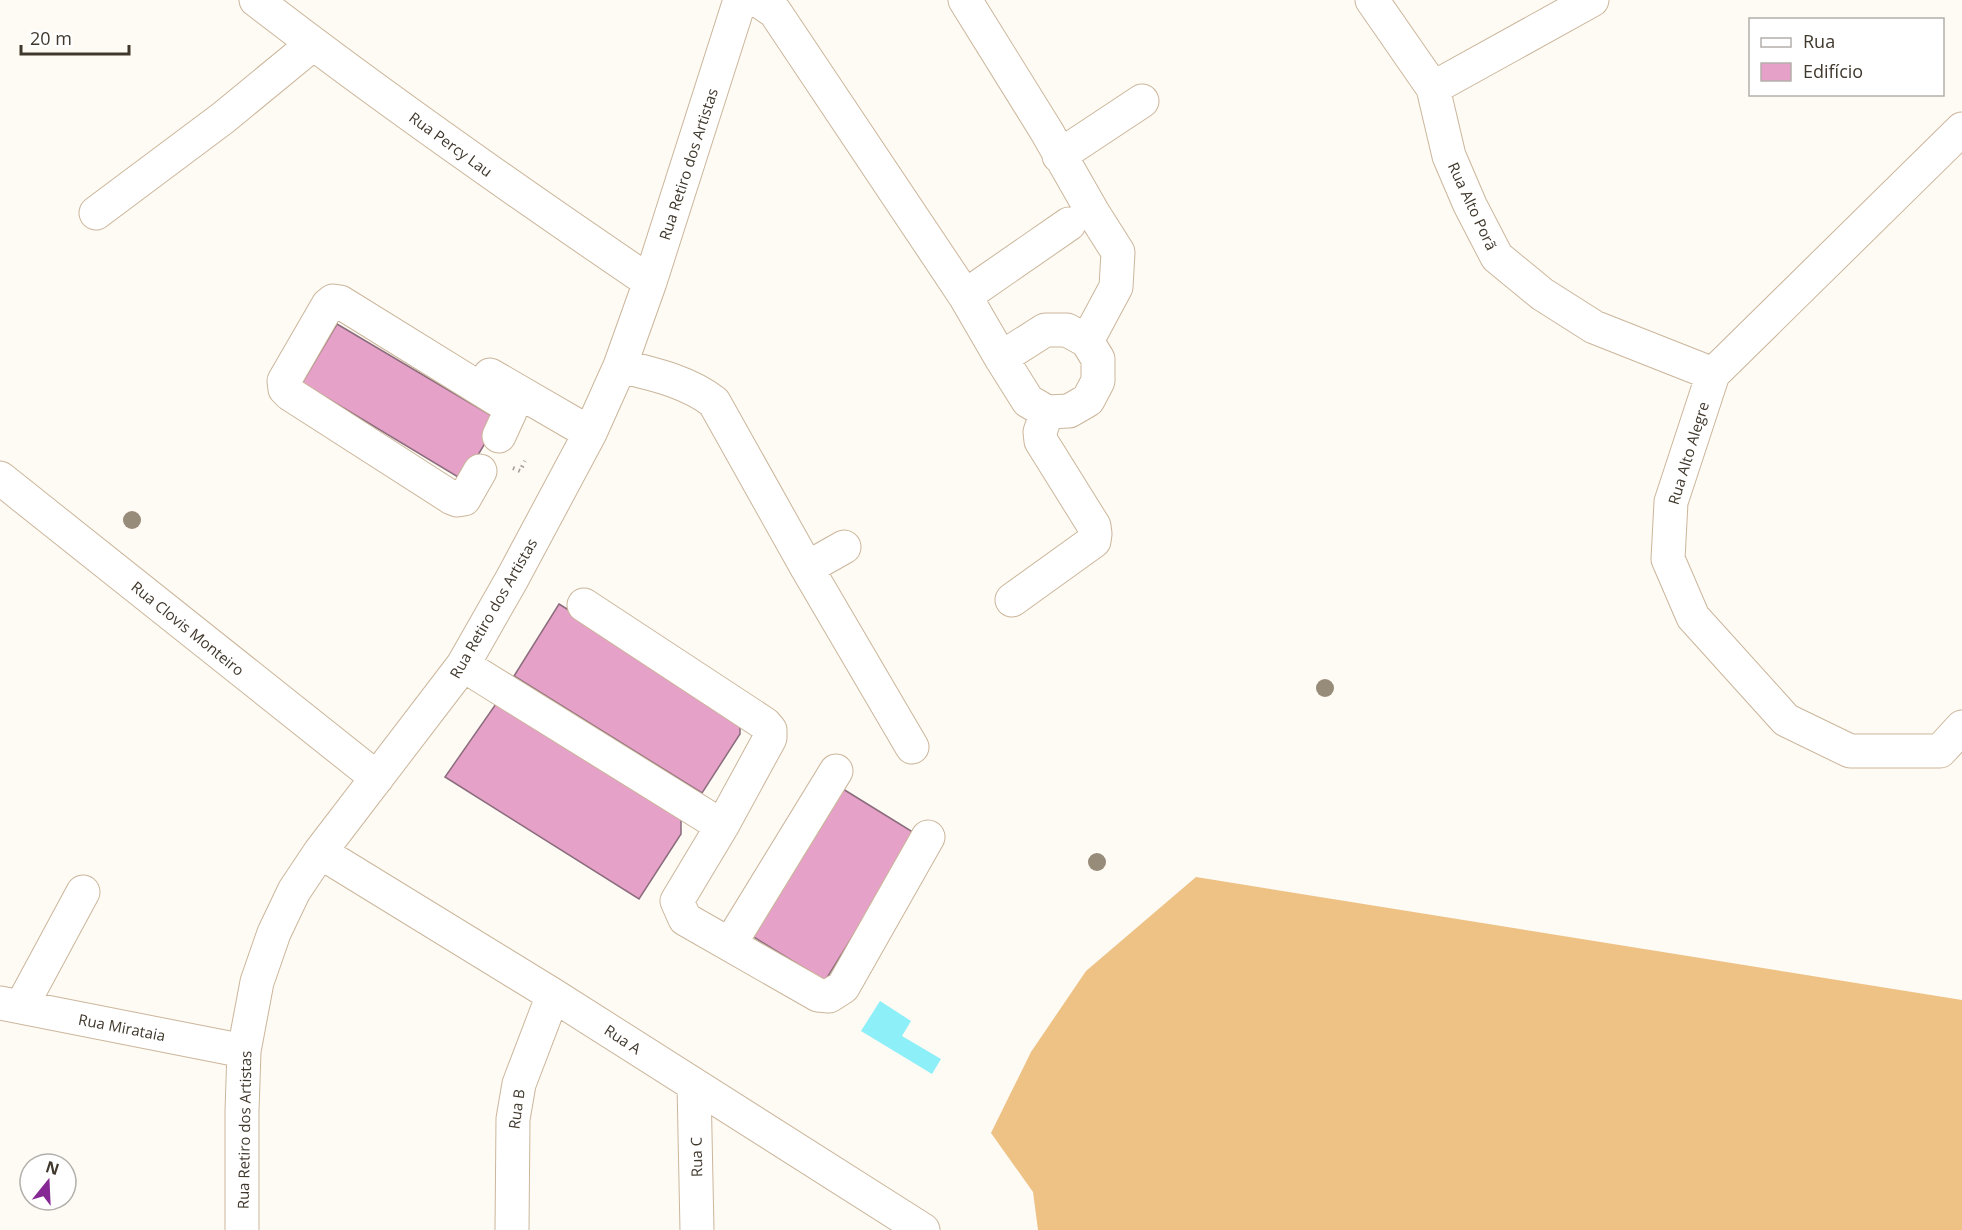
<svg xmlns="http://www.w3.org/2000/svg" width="1962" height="1230" font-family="'Open Sans',sans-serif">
  <rect width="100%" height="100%" fill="#fefaf4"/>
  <path fill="#eec285" d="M1196,877L1962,1000V1230H1038L1033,1192L991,1133L1031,1052L1086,971Z"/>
  <path fill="#8deff8" d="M880,1001L911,1021L902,1036L941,1059L932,1074L861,1031Z"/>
  <path fill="#e5a1c7" stroke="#8a6c7c" stroke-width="1.5" d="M337,324L499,420L463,480L302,383Z
    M559,604L740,717V734L702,793L514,676Z
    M498,701L681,817V834L639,899L445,777Z
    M843,789L916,834L825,981L752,936Z"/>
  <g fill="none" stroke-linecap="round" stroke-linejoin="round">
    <defs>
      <path id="minor" d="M256,0C384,99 516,191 650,282
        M758,0L775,12L965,296L1001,358L1028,401L1047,412L1069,411L1088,400L1098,381V359L1087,341L1067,330H1045L1001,358
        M965,0L1047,132L1092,211L1118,252L1116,287L1087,341
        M1372,0L1433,88L1449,156L1470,205L1497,257L1542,294L1594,327L1713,374
        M1433,88L1592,0
        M1962,129L1713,374L1671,502L1668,559L1693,617L1786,720L1850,751H1940L1962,727
        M1059,156L1142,101
        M96,213L223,118L313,44
        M965,296L1069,224
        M620,366C652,374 687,381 714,402L807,568L912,747
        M490,375L590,433
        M480,471L464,499L457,500L452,498L290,394L285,389L284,381L328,305L333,301L340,302L508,406L510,412L499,436
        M0,478L377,778
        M807,568L844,547
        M1012,600L1094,541L1095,534L1094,526L1041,441L1040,432L1047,412
        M463,665L722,826L770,738V730L765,724L584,605
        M722,826L677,901L685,919L818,995L829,996L843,987L928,837
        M320,852L553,995L923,1230
        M730,944L836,771
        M0,1003L244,1051
        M21,1007L83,892
        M694,1085L697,1230
        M242,1230V1111L244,1051L257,982L274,933L294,891L320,852L463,665L512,579L590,433L620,366L650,282L740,0
        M512,1230L513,1119L519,1084L553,995"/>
    </defs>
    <use href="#minor" stroke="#cbb69b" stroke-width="35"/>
    <path stroke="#9f9991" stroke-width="4" stroke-dasharray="1.5 4.5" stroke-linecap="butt" d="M513,468L520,471L525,461"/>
    <use href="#minor" stroke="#fff" stroke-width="33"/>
  </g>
  <g fill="#978b79">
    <circle cx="132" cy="520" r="9"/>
    <circle cx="1325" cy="688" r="9"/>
    <circle cx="1097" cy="862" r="9"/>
  </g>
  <g text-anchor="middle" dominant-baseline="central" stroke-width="4.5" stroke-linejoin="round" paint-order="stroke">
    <g font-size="15" fill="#40382d" stroke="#fff">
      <text transform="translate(451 144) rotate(36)">Rua Percy Lau</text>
      <text transform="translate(688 164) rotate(-72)">Rua Retiro dos Artistas</text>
      <text transform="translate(1473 206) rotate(65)">Rua Alto Porã</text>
      <text transform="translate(1688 453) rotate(-73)">Rua Alto Alegre</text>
      <text transform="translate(493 608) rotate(-60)">Rua Retiro dos Artistas</text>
      <text transform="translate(188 628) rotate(39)">Rua Clovis Monteiro</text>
      <text transform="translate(122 1027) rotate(11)">Rua Mirataia</text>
      <text transform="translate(623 1039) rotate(33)">Rua A</text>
      <text transform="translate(516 1109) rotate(-82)">Rua B</text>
      <text transform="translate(244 1130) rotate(-89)">Rua Retiro dos Artistas</text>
      <text transform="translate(696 1157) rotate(-91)">Rua C</text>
    </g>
  </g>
  <rect x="1749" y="18" width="195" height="78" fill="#ffffff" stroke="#b3afab" stroke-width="1.5"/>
  <rect x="1761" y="38" width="30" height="9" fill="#ffffff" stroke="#b3afab" stroke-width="1.5"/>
  <text x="1803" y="48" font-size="18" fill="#40382d">Rua</text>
  <rect x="1761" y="63" width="30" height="18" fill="#e5a1c7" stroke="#b3afab" stroke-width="1.5"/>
  <text x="1803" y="78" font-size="18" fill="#40382d">Edifício</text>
  <g transform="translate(48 1182) rotate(18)"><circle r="28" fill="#ffffff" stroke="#b3afab" stroke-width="1.5"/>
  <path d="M0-4.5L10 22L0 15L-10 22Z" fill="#852893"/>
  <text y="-9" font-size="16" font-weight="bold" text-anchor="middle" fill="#40382d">N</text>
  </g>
  <path d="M21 45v9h108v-9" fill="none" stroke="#40382d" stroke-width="3"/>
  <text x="30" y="45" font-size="18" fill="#40382d" stroke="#ffffff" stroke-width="4.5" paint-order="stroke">20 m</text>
</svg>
